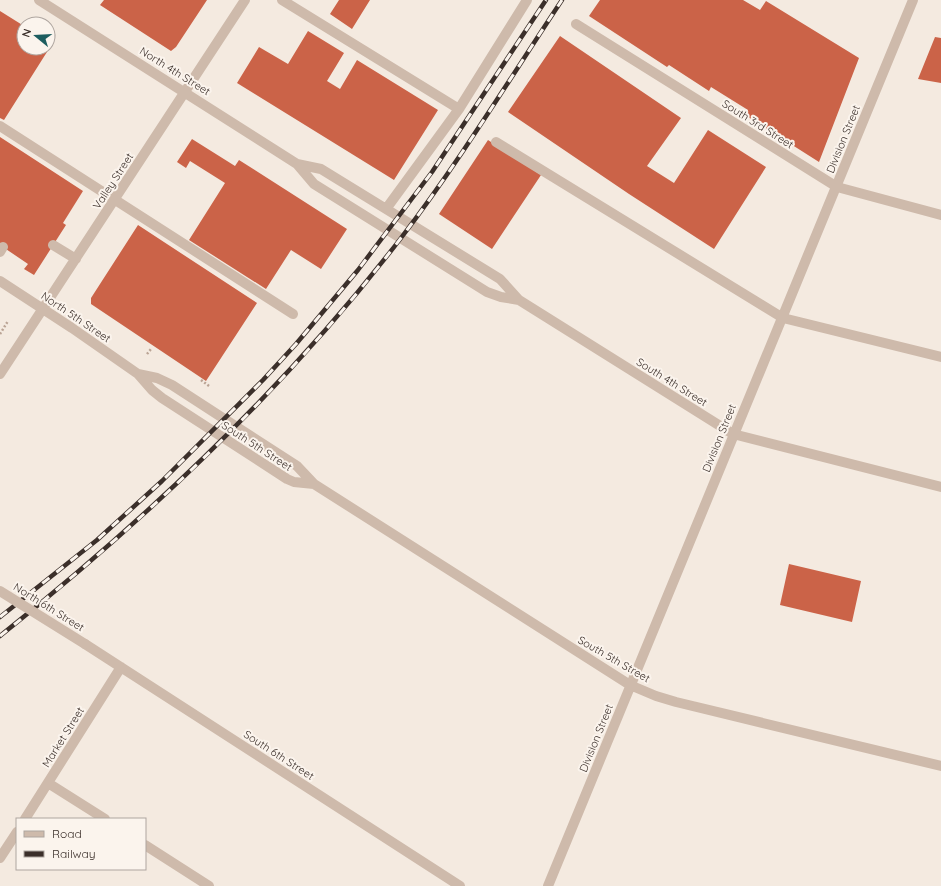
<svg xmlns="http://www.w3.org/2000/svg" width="941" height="886" font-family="Quicksand,sans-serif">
  <rect width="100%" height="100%" fill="#f4eae0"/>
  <path fill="#cb6348" d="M104,0H207L176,47L171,51L100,5Z
    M339,0H370L352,29L330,14Z
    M600,0H743L760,10L766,1L859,58L819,162L745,115L748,110L711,87L709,91L669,65L667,67L589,16Z
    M0,11L24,26V48H48V42L52,44L4,120L0,118Z
    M308,31L344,53L327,81L340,89L357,60L438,110L394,180L237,83L259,47L288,64Z
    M560,36L681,118L647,166L674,183L708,130L766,167L714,249L629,194L508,112Z
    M935,37L941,38V83L918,79Z
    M0,137L83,191L63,223L66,225L34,275L24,269L28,264L0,245Z
    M192,139L235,166L239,160L347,229L321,269L291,250L266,289L189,240L225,183L190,161L186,168L177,162Z
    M488,140L541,175L492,249L439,214Z
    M138,225L257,303L206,381L91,304V298Z
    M789,564L861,581L852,622L780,605Z"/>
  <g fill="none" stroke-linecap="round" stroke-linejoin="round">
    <path stroke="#baa495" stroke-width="2.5" stroke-dasharray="2 2" stroke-linecap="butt" d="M0,334L8,321
      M147,354L151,349
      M201,380L209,386"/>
    <path stroke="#cebaab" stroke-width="10" d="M39,0L297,164L314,184L487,292L501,297L519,300
      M282,0L459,109
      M576,24L837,187L941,215
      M0,126L293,314
      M496,142L783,318L941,357
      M297,164L321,169L500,279L519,300L733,434L941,487
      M386,209L459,109L527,0
      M53,245L76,259
      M0,252L3,247
      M0,281L72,328L138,374L152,390L162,398L287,479L294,482L314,484
      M0,374L245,0
      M138,374L157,378L172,385L297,466L314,484L630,685L656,696L676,702L941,766
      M85,644L460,886
      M48,783L105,819
      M25,819L121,667
      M145,845L209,886
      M0,858L17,832
      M548,886L913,0"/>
    <defs>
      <path id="rail" d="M0,617L97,540L162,481L263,380L296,344L358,270L432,172L546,0
        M0,636C148,518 286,388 401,238C459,162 509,80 562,0"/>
    </defs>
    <use href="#rail" stroke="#3b2f2a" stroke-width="4.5"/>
    <use href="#rail" stroke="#fbf4ed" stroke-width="3" stroke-dasharray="9" stroke-linecap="butt"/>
    <path stroke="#cebaab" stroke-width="10" d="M0,591L85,644"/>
  </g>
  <g text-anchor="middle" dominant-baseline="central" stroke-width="4" stroke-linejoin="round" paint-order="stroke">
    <g font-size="11" fill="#3b2f2a" stroke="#fbf4ed">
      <text transform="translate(175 71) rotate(32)">North 4th Street</text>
      <text transform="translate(758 124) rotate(32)">South 3rd Street</text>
      <text transform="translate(843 139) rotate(-68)">Division Street</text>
      <text transform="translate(113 181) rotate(-57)">Valley Street</text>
      <text transform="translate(76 317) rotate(34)">North 5th Street</text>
      <text transform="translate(672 382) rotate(32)">South 4th Street</text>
      <text transform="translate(719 438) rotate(-68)">Division Street</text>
      <text transform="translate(257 446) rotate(33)">South 5th Street</text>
      <text transform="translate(49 607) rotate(32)">North 6th Street</text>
      <text transform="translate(614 659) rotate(30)">South 5th Street</text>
      <text transform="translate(63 737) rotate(-58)">Market Street</text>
      <text transform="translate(596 738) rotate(-68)">Division Street</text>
      <text transform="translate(279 755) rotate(33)">South 6th Street</text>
    </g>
  </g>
  <rect x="16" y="818" width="130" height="52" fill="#fbf4ed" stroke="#aea59f"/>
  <rect x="24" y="831" width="20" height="6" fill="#cebaab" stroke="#aea59f"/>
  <text x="52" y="838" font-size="12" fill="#3b2f2a">Road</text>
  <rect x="24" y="851" width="20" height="6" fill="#3b2f2a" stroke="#aea59f"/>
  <text x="52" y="858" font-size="12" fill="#3b2f2a">Railway</text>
  <g transform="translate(36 36) rotate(288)"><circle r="19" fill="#fbf4ed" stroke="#aea59f"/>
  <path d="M0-3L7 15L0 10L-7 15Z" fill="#1d5d5f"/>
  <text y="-6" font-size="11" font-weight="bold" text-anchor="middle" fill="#3b2f2a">N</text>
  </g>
</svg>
